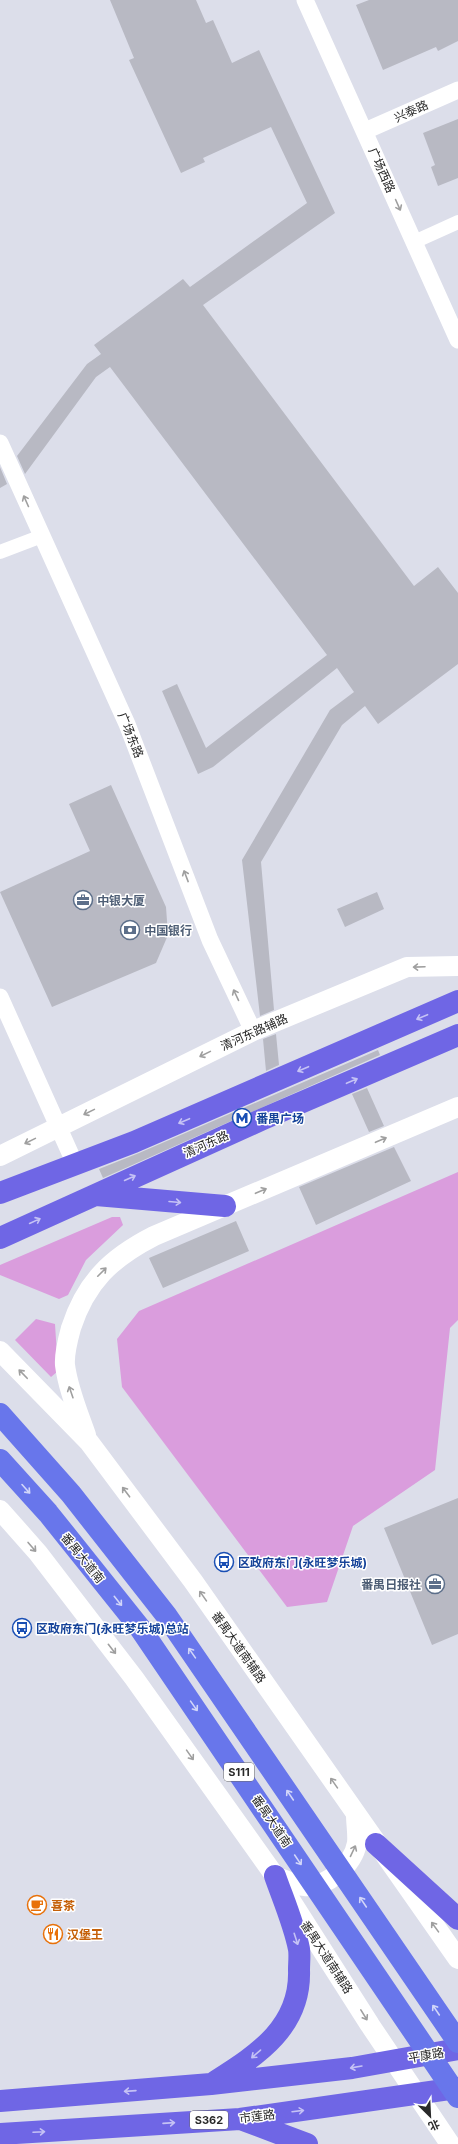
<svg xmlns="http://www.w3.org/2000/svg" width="458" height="2144" font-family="Inter,'Noto Sans SC',sans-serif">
  <rect width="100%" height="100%" fill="#dcdeea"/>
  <path fill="#da9ddd" d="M458,1172V1320L450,1328L435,1470L353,1526L327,1602L287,1607L122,1387L117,1339L139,1311Z
    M112,1217H120L123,1225L86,1260L68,1295L59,1299L0,1275V1265Z
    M36,1319L55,1324L58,1371L51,1377L15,1340Z"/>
  <path fill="#b8b9c3" d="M110,0H196L206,23L213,20L232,63L259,50L335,213L203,305L414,586L438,567L458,593V664L378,724L365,706L342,725L261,862L274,1010L260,1016L242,860L330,710L354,692L337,668L213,767L198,774L162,691L177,684L206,748L327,655L110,367L96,377L25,474L17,456L87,364L101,354L94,345L183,279L190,287L307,203L271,127L203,158L205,162L181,173L129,60L134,58Z
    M369,0H458V41L438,51L436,47L383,70L356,5Z
    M458,119V178L438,186L431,167L435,165L423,133Z
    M0,467L7,484L0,488Z
    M111,785L166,907L168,935L156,963L52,1007L0,892L90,851L69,804Z
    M377,892L384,909L345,927L337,909Z
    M276,1034L279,1065L266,1071L263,1039Z
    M378,1050L380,1055L103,1178L99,1169L139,1153Z
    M367,1088L384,1126L369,1132L352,1094Z
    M394,1147L411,1181L316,1225L299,1187Z
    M236,1221L249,1251L163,1288L149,1258Z
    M458,1498V1634L432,1645L384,1528Z"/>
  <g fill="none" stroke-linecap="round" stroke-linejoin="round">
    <path stroke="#fff" stroke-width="14" d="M414,242L458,222
      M0,552L42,536"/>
    <path stroke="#fff" stroke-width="17" d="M305,0L458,340
      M365,131L458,90
      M0,443L127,724L210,940L253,1031
      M0,997L75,1164"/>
    <path stroke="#fff" stroke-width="20" d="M0,1156L253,1031L407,967L458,966
      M0,1351L89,1442L193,1581L458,1959
      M86,1435C78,1412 68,1389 65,1365C64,1353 68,1339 71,1328C86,1282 111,1258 154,1236L458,1107
      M0,1510L38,1553L134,1678L275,1876L370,2025L450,2144
      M275,1876C284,1879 295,1886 304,1886C327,1888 353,1865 357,1843C358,1834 356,1824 356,1815"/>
    <path stroke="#6f66e5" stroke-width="22" d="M0,1193L134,1142L458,1001
      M96,1195L225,1206
      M0,1238L263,1119L458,1035
      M376,1844L458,1919
      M216,2081C259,2054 301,2026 299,1970C299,1963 300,1955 299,1949C294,1924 283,1899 275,1876
      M0,2101L211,2084L352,2068L458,2049
      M243,2120L307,2144
      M0,2134L240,2119L458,2088"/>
    <path stroke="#6876eb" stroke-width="22" d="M0,1414L71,1494L166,1615L458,2042
      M0,1460L48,1513L140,1628L458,2097"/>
  </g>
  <defs><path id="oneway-shaft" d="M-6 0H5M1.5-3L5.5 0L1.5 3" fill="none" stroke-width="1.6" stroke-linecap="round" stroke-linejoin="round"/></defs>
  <g stroke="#9f9f9f">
    <use href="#oneway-shaft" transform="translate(398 205) rotate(66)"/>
    <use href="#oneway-shaft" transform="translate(26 501) rotate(-114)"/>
    <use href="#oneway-shaft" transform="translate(186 876) rotate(-111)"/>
    <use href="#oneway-shaft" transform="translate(419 967) rotate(178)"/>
    <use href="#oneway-shaft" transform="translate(236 995) rotate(-115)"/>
    <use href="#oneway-shaft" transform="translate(205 1054) rotate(154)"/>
    <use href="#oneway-shaft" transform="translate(89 1112) rotate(154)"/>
    <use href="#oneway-shaft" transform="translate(381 1140) rotate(-23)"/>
    <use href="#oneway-shaft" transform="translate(30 1141) rotate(154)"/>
    <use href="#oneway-shaft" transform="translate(261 1191) rotate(-23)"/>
    <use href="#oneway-shaft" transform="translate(102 1272) rotate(-45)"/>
    <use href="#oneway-shaft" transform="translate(23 1374) rotate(-134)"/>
    <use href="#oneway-shaft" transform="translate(71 1392) rotate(-109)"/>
    <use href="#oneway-shaft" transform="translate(126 1492) rotate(-127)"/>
    <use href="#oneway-shaft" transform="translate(32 1547) rotate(49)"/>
    <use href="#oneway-shaft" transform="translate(203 1596) rotate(-125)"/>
    <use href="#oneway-shaft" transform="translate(112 1649) rotate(52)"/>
    <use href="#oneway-shaft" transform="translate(190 1755) rotate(55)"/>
    <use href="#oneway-shaft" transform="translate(334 1783) rotate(-125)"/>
    <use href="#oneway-shaft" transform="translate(353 1851) rotate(-65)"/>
    <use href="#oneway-shaft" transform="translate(435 1927) rotate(-126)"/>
    <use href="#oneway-shaft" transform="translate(364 2015) rotate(58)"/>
  </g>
  <g stroke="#c5c2f5">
    <use href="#oneway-shaft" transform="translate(422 1017) rotate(157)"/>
    <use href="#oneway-shaft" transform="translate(303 1069) rotate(157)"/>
    <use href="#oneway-shaft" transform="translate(352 1081) rotate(-23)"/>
    <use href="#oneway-shaft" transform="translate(184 1121) rotate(157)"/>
    <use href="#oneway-shaft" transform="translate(130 1178) rotate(-24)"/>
    <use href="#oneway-shaft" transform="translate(175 1202) rotate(5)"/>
    <use href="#oneway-shaft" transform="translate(35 1221) rotate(-25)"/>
    <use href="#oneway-shaft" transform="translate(296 1939) rotate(72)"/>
    <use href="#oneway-shaft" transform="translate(256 2054) rotate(139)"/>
    <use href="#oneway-shaft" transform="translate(356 2067) rotate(170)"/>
    <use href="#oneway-shaft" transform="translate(130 2091) rotate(176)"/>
    <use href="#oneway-shaft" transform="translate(298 2111) rotate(-7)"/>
    <use href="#oneway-shaft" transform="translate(169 2123) rotate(-4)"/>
    <use href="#oneway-shaft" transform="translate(39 2132) rotate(-3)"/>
  </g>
  <g stroke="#d2d6f9">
    <use href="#oneway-shaft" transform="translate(26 1489) rotate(48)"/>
    <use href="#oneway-shaft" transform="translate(118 1601) rotate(51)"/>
    <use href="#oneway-shaft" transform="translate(192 1653) rotate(-125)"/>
    <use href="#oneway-shaft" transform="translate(194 1706) rotate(55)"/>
    <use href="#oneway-shaft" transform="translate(290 1795) rotate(-124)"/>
    <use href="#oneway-shaft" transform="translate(298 1860) rotate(56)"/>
    <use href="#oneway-shaft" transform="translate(363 1902) rotate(-124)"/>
    <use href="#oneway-shaft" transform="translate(436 2010) rotate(-124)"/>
  </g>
  <defs>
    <symbol id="office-ring" viewBox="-11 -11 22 22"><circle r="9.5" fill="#fff" stroke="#5c6f8a" stroke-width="1.5"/><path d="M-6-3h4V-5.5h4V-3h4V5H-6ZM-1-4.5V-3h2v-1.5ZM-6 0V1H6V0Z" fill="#5c6f8a"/></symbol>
    <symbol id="bank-ring" viewBox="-11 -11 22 22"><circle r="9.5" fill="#fff" stroke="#5c6f8a" stroke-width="1.5"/><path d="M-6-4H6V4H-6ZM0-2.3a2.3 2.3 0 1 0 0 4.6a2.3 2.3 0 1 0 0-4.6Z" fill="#5c6f8a"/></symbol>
    <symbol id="metro-ring" viewBox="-11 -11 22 22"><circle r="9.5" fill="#fff" stroke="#1a4fb4" stroke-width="1.5"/><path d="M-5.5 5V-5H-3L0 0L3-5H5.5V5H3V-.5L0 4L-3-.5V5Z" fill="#1a4fb4"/></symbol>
    <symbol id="bus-ring" viewBox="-11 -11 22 22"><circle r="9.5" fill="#fff" stroke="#1a4fb4" stroke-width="1.5"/><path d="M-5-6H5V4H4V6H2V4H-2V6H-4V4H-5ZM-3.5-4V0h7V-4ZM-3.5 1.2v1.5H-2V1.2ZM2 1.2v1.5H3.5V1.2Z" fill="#1a4fb4"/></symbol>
    <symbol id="cafe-ring" viewBox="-11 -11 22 22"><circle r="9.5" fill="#fff" stroke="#e8710a" stroke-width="1.5"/><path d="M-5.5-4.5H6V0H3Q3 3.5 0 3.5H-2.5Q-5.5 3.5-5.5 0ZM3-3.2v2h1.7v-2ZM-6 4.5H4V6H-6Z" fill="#e8710a"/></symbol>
    <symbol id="restaurant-ring" viewBox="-11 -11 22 22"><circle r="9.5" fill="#fff" stroke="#e8710a" stroke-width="1.5"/><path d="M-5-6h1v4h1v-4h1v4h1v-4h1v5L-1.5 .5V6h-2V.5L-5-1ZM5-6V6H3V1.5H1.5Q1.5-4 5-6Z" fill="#e8710a"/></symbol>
  </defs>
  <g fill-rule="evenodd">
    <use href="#office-ring" x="72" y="889" width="22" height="22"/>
    <use href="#bank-ring" x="119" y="919" width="22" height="22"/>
    <use href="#metro-ring" x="231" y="1107" width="22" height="22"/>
    <use href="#bus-ring" x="213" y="1551" width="22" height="22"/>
    <use href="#office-ring" x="424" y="1573" width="22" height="22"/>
    <use href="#bus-ring" x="11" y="1617" width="22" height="22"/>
    <use href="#cafe-ring" x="26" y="1894" width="22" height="22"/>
    <use href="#restaurant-ring" x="42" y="1923" width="22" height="22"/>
  </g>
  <g text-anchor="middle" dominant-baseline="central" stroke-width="3" stroke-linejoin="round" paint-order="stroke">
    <g fill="#fff" stroke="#696969" stroke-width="1">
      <rect x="224" y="1763" width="30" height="18" rx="3"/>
      <rect x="190" y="2111" width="38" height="18" rx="3"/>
    </g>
    <g font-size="11" font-weight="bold" fill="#292929">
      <text x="239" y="1772">S111</text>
      <text x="209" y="2120">S362</text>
    </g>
    <g font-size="12" fill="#292929" stroke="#fff">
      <text transform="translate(411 111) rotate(-24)">兴泰路</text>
      <text transform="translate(382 170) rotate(66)">广场西路</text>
      <text transform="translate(131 735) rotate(68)">广场东路</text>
      <text transform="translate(254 1032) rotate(-24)">清河东路辅路</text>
      <text transform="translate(206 1144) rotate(-24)">清河东路</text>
      <text transform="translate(83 1558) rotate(51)">番禺大道南</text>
      <text transform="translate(239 1647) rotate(55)">番禺大道南辅路</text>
      <text transform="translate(272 1821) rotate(56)">番禺大道南</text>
      <text transform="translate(327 1957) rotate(57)">番禺大道南辅路</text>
      <text transform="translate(426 2055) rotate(-10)">平康路</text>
      <text transform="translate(257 2116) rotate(-7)">市莲路</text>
    </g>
    <g font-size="12" font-weight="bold" fill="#4e5e75" stroke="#fff" text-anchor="start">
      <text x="97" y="900">中银大厦</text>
      <text x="144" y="930">中国银行</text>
      <text x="421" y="1584" text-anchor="end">番禺日报社</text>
    </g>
    <g font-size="12" font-weight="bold" fill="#164399" stroke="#fff" text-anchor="start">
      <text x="256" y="1118">番禺广场</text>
      <text x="238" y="1562">区政府东门(永旺梦乐城)</text>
      <text x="36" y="1628">区政府东门(永旺梦乐城)总站</text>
    </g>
    <g font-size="12" font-weight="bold" fill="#c56008" stroke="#fff" text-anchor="start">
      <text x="51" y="1905">喜茶</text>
      <text x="67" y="1934">汉堡王</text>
    </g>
  </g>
  <g transform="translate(430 2116) rotate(156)" stroke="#ffffff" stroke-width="3" paint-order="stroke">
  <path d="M0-3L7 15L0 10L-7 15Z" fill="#292929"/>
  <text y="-6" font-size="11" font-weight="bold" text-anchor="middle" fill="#292929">北</text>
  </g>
</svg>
